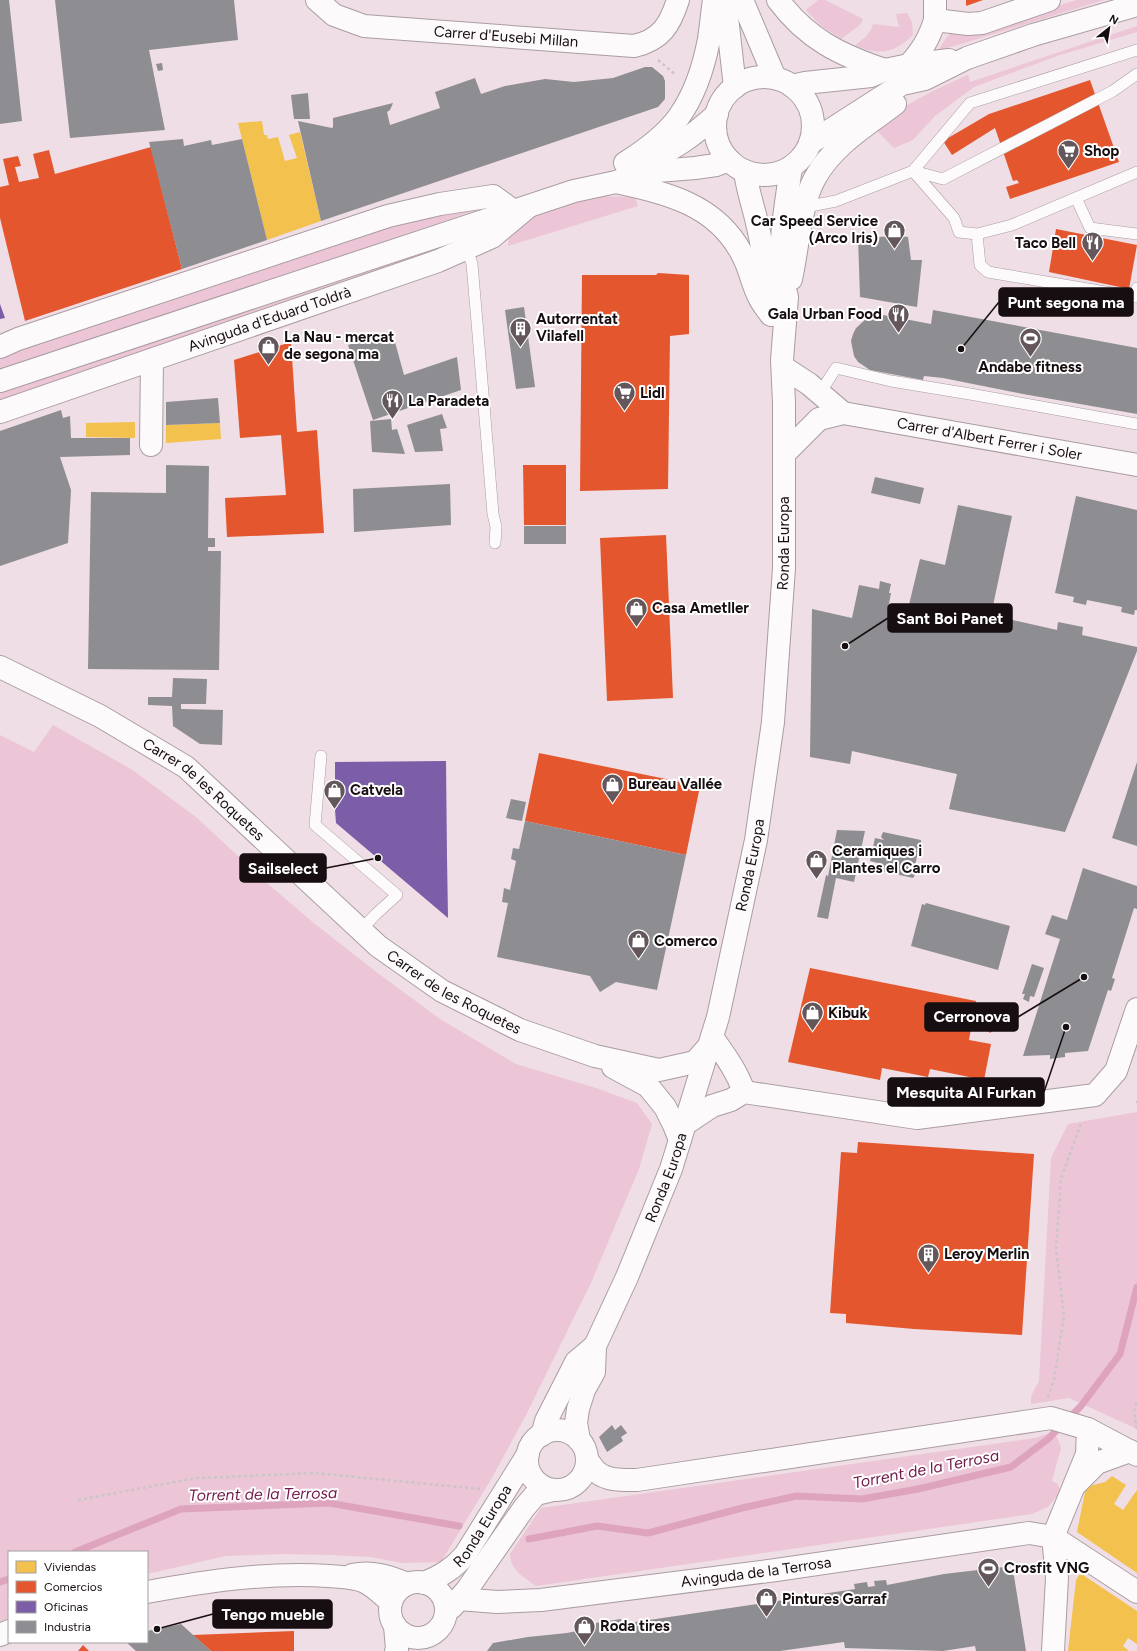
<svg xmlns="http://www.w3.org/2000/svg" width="1137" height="1651" font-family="Figtree,sans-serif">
  <rect width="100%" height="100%" fill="#efdee5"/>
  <path fill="#ecc6d6" d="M818,0H825L863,19L860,25L841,39L820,25L806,10Z
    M1076,0H1104L938,51L946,38L954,30L1023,17Z
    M907,13L912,22L913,35C893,54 881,55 855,46C862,39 871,34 873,24L899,27L896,14Z
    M1137,26V32L1057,56L974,87L935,116L913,140L894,148L874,128C904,104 934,90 968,75L970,82Z
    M588,196L635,197L638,206L508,246L509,236L531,218L551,209Z
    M488,206L304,269L0,368V354L389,225Z
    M494,225L476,238L0,405V392L370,271L377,268L383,263Z
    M53,725L131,769L196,817L268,884L315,924L375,971L440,1019L516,1064L596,1088L637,1103L652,1124L639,1169L590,1285L525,1417L493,1476L441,1562L402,1563L370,1557L331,1555L285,1554L226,1556L147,1574V1552H9V1618L0,1621V735L34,752Z
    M1137,1112V1429L1069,1398L1031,1404V1396L1039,1381L1051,1158L1068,1124Z
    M1050,1433L1057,1437L1061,1448L1052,1481L1058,1484L1060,1492L1048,1507L1032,1514L536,1586C524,1577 510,1570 510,1554L541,1508L1035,1438Z"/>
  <path fill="#f2c14e" d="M262,121L264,135H267L268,139L278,137L285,161L297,158L289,135L300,132L321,221L267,240L238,123Z
    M135,422V438L86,437V423Z
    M220,423L221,439L166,443V425Z
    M1112,1476L1126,1485L1114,1504L1123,1510L1137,1490V1573L1077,1532L1086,1487L1105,1482Z
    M1079,1575H1083L1137,1611V1644L1128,1638L1123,1646L1129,1651H1068L1076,1580Z"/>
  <path fill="#e4572e" d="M966,0H983L966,6Z
    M1090,80L1119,162L1010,199L1006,187L1019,183L1017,180L1013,181L995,128L952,155L943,141L989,114Z
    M151,147L182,269L25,321L0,218V187L9,185L3,159L18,156L21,166L15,167L19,182L39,178L33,154L49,150L55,174Z
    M1056,229L1137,245L1129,289L1049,272Z
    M658,273L689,275V334L670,336L668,489L580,491L582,275H656Z
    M291,342L297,432L317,430L324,533L227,537L225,498L286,495L281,435L240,438L234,360Z
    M523,465H566V525H524Z
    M666,535L673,698L607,701L600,538Z
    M539,753L700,786L686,855L525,821Z
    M810,968L976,1001L969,1040L991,1044L984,1080L930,1069L928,1077L882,1068L880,1080L788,1062Z
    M985,1003L989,1008L993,1004L1006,1020L990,1033L977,1018L983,1013L979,1008Z
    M858,1142L1034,1154L1022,1335L914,1329L846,1323V1314L830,1313L841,1152L857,1153Z
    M294,1631V1651H211L193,1635Z
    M83,1645L89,1651H78Z"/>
  <path fill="#7b5ea7" d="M0,304L5,318L0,319Z
    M446,761L447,857L448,918L336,823L335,810V762Z"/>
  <path fill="#8d8d92" d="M0,0H9L22,121L0,124Z
    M55,0H234L238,40L149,50L165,130L70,138Z
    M162,63L163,70L158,71L156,64Z
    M645,67H652L663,76L665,81V99L658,107L321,221L298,121L332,128L333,127V118L393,103L390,110L387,112L390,125L440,108L435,92L475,78L481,94L505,86L545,79L574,82L613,78Z
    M308,93L310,119H294L291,95Z
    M183,139L184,146L211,140L212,145L242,139L267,240L182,269L149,142Z
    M898,236L908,237L911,260H922L917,307L860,297L858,238Z
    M524,307L535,387L516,389L505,310Z
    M933,310L1137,348V414L1023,394L943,378L924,376L923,380L870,370L858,362L854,356L851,341L853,334L856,328L867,318L883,315L931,324Z
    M392,331L404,375L457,357L461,390L373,420L348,345Z
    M218,398L220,423L166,425V402Z
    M61,410L63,418L70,416L71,438H130V455L60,457L71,490L68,543L0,566V431Z
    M442,414L447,428L440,429L443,451L415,452L407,425Z
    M391,419L392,430L397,429L405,454L372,452L370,421Z
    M166,465L209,466L208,538H215V547H208V551H221L219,670L88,669L91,492L166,493Z
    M875,477L924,488L920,504L871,493Z
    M450,484L451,525L354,532L353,489Z
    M1076,496L1137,510V610H1135L1134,615L1121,612L1122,607L1087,600L1086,605L1073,602L1074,597L1055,593Z
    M958,505L1012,516L991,615L1057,630L1058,622L1083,627L1082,635L1137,647V651L1065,832L949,809L957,774L852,751L850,764L810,757L812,609L852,618L859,585L879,589L880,581L891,584L889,593H891L888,609L907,613L920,559L945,565Z
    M524,526H566V544H524Z
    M173,678L207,679L206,704H181V709L223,710L222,745L200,744L173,726L172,706L148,705V697H172Z
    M1137,762V846L1112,838Z
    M511,799L526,802L522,821L506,818Z
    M525,821L686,855L657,990L616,982L600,992L590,976L497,957L508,903L502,902L504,888L510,890L516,861L511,859L513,848L519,849Z
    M837,830L865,831L854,882L836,878L828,919L817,917L826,875L828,876Z
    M883,832L921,840V845L919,846L914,871L916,873L913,878L882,871L880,872L876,870L875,865L878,863L870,861L875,838L884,840L881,837Z
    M1083,868L1137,886V909L1134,908L1112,978L1115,979L1111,991L1108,990L1088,1051L1065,1053V1057L1050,1059V1055L1023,1056L1060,939L1045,934L1052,915L1067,920Z
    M926,903L1010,926L998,970L911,946L922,904L925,905Z
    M1032,964L1044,968L1034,997L1030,996L1029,1002L1023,999L1025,994H1022Z
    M612,1425L615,1430L621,1425L627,1433L621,1437L623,1441L607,1452L599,1437Z
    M1004,1567L1014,1576L1026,1651H976L975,1646L943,1651L845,1648L844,1642L780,1651H487L493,1643L528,1637L567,1633L577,1631L576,1625L588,1623V1629L596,1628V1623L621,1619L622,1624L764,1603V1597L776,1596L777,1601L784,1600L783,1595L795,1593L796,1598L855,1589L854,1584L867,1582L868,1587L875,1586L874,1581L886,1580L887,1585L944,1574Z
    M181,1624L211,1651H136L126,1642H147V1631Z"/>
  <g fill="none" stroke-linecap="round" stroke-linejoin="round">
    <path stroke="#dea4bd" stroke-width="7" d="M529,1539L597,1526L648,1533L742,1508L796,1496L862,1499L918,1489L1011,1467L1048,1439L1081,1406L1120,1354L1137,1287
      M75,1552L181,1509L329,1503L459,1526
      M0,1582L9,1579"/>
    <defs>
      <path id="lane" d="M913,171L954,218L959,232L977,234L1012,225L1137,172
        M913,171L943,179L1113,91L1137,74
        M1076,198L1090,228L1137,234
        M805,207L836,201L913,171L970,103L1137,50
        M977,234L980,265L988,272L1135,297L1137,288
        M467,248L472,264L477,322L493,514L496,527L495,543
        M820,393L836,368L891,381L970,394L1137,424
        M321,756L315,825L397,895L376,914L361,930"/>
      <g id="street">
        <path id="s1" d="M317,0L334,15L364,26L634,46C661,40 670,25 678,0"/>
        <path d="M935,20V0"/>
        <path d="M909,65C922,50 929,39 935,20L968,24L982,23L1049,0"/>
        <path d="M0,347L18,339L388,216L440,204L493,196L515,212"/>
        <path d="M783,367L809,384L843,413"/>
        <path id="s2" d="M0,412L438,261L492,237L529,206"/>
        <path d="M151,445L152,360"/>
        <path id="s3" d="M784,454L819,419L843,413L1137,465"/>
        <path id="s4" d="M0,667L100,716L186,767L378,946L442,991L520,1030L595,1056L659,1070L695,1062L710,1045"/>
        <path d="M712,1037C724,1054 737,1071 744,1092"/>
        <path d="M613,1067L648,1086L665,1107L674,1125L680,1140"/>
        <path d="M685,1124L712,1106L731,1100L744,1092L917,1118L1095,1095L1116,1071L1137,1009"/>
        <path d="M1088,1429L1137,1455"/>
        <path d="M1075,1485L1097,1463L1130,1451"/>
        <path d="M1053,1537L1137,1592"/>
        <path d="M352,1575C372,1571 389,1576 407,1584"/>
        <path d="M147,1592C207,1581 267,1572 329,1576C339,1577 355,1577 365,1582C374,1586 383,1596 391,1602"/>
        <path d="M0,1635L9,1631"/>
      </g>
      <g id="secondary">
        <path d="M725,0L735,87"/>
        <path d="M742,0L775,78"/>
        <path d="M778,0C807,39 840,55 885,70"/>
        <circle cx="764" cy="126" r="49"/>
        <path d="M792,86L805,83L871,76L885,70L909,65L949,60"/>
        <path d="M810,143L902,84L925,79L967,58L1033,35L1137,5"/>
        <path d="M642,160C670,155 697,132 717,114"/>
        <path d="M625,163C644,151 664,137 678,118C694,96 704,66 709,39C711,26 712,13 714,0"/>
        <path d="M745,171C747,189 753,205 757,223C763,247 766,272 769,297"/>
        <path d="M616,182C666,193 716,204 742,254C750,268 752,284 759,297C762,304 767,309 771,315"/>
        <path d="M791,279C798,248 800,205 815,178C832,146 867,125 895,104"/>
        <path d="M0,381L574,191L616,182L645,172L695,168L716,165L729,160"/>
        <circle cx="557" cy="1460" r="30"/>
        <path d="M542,1435L546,1421L576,1362L595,1346"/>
        <path id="s5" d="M579,1440L576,1423L578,1409L584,1390L594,1372L595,1346L627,1277L671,1169L718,1017L756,840L773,722L784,568V403L782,360L787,297L782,278L781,255L783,225L791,167"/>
        <path d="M587,1460C590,1463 593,1469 597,1472C607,1481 624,1480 637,1480L1051,1418L1088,1429L1087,1454L1053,1537L1057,1578L1053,1651"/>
        <circle cx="418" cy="1610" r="28"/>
        <path id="s6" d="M424,1583C441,1576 453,1569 465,1555L528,1454"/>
        <path id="s7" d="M459,1599L497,1602L541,1600L776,1570L1029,1533L1053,1537"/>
        <path d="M452,1607L466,1591L524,1508L536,1494L553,1490"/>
        <path d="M395,1626L397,1649L396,1651"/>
      </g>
    </defs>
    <use href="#lane" stroke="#a99da2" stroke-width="12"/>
    <use href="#street" stroke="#a99da2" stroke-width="24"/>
    <use href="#secondary" stroke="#a99da2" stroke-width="24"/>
    <path stroke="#cac5c7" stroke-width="2.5" stroke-dasharray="3 3" stroke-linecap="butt" d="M658,60L676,75
      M1136,1102H1137
      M1048,1397L1054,1380L1064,1315L1056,1248L1061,1179L1081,1123
      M1137,1429L1134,1412L1137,1400
      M78,1500L197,1478L315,1473L480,1489"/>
    <use href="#lane" stroke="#fdfafb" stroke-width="11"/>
    <use href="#street" stroke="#fdfafb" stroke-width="22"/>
    <use href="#secondary" stroke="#fdfafb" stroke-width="22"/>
  </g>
  <defs>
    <symbol id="supermarket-pin" viewBox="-11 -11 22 30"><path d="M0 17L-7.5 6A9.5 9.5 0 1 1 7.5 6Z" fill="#63575c" stroke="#fff"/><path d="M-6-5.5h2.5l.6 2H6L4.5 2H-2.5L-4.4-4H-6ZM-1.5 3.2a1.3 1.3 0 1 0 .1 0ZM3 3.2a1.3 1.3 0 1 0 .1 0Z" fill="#fff"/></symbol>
    <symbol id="shop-pin" viewBox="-11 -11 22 30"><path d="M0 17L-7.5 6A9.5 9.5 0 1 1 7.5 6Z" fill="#63575c" stroke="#fff"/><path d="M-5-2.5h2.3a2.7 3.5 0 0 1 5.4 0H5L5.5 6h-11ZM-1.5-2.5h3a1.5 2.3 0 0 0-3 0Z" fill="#fff"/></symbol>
    <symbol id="restaurant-pin" viewBox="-11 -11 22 30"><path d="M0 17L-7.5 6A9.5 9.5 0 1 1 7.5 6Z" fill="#63575c" stroke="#fff"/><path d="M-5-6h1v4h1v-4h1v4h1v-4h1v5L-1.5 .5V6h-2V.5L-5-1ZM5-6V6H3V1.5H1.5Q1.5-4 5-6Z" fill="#fff"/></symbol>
    <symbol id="building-pin" viewBox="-11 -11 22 30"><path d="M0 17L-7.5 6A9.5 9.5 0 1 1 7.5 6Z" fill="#63575c" stroke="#fff"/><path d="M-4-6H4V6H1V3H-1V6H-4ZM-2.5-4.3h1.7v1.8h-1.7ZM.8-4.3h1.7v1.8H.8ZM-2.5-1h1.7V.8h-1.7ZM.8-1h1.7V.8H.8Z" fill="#fff"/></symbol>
    <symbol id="stadium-pin" viewBox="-11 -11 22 30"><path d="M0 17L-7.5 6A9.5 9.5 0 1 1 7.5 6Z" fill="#63575c" stroke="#fff"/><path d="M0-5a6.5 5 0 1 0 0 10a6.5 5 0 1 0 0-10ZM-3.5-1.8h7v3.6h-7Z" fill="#fff"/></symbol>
  </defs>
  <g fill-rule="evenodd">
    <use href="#supermarket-pin" x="1056" y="138" width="25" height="34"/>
    <use href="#shop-pin" x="882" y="218" width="25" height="34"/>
    <use href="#restaurant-pin" x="1080" y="230" width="25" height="34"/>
    <use href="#restaurant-pin" x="886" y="302" width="25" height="34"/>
    <use href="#building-pin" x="508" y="316" width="25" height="34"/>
    <use href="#stadium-pin" x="1018" y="326" width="25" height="34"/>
    <use href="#shop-pin" x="256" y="334" width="25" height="34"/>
    <use href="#supermarket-pin" x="612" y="380" width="25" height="34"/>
    <use href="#restaurant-pin" x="380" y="388" width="25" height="34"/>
    <use href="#shop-pin" x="624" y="596" width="25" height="34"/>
    <use href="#shop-pin" x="600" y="772" width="25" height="34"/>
    <use href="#shop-pin" x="322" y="778" width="25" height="34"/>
    <use href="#shop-pin" x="804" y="848" width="25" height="34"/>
    <use href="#shop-pin" x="626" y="928" width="25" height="34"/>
    <use href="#shop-pin" x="800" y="1000" width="25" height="34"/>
    <use href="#building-pin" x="916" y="1242" width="25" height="34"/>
    <use href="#stadium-pin" x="976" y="1556" width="25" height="34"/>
    <use href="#shop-pin" x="754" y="1586" width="25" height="34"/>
    <use href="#shop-pin" x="572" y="1614" width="25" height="34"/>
  </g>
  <g text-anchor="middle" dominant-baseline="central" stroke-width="4" stroke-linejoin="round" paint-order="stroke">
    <g font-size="15" fill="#170e12" stroke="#fff">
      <text stroke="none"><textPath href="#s1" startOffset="197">Carrer d'Eusebi Millan</textPath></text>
      <text stroke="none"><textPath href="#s2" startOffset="285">Avinguda d'Eduard Toldrà</textPath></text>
      <text stroke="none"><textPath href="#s3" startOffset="223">Carrer d'Albert Ferrer i Soler</textPath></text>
      <text stroke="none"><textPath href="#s5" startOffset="929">Ronda Europa</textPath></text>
      <text stroke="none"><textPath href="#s4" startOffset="239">Carrer de les Roquetes</textPath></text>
      <text stroke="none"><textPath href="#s5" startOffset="605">Ronda Europa</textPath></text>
      <text stroke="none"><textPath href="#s4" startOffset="563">Carrer de les Roquetes</textPath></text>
      <text stroke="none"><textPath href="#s5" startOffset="281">Ronda Europa</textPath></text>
      <text stroke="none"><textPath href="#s6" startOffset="84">Ronda Europa</textPath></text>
      <text stroke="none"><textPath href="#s7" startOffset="299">Avinguda de la Terrosa</textPath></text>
    </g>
    <g font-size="15" font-weight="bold" fill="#170e12" stroke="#fff" text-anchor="start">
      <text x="1084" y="151">Shop</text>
      <text x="878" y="221" text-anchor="end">Car Speed Service<tspan x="878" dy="17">(Arco Iris)</tspan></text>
      <text x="1076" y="243" text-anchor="end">Taco Bell</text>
      <text x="882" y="314" text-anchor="end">Gala Urban Food</text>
      <text x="536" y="319">Autorrentat<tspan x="536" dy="17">Vilafell</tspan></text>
      <text x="284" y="337">La Nau - mercat<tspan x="284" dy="17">de segona ma</tspan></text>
      <text x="1030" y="367" text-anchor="middle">Andabe fitness</text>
      <text x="640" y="393">Lidl</text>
      <text x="408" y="401">La Paradeta</text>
      <text x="652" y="608">Casa Ametller</text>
      <text x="628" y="784">Bureau Vallée</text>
      <text x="350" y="790">Catvela</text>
      <text x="832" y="851">Ceramiques i<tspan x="832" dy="17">Plantes el Carro</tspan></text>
      <text x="654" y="941">Comerco</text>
      <text x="828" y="1013">Kibuk</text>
      <text x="944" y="1254">Leroy Merlin</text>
      <text x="1004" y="1568">Crosfit VNG</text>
      <text x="782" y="1599">Pintures Garraf</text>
      <text x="600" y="1626">Roda tires</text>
    </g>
    <g font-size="16" font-style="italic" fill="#701949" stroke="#fff">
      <text transform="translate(926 1469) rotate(-11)">Torrent de la Terrosa</text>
      <text transform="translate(263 1494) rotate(-1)">Torrent de la Terrosa</text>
    </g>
  </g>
  <path fill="none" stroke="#170e12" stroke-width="1.5" d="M961 349L999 302M845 646L888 618M378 858L326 868M1084 977L1018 1017M1066 1027L1044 1092M157 1629L213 1614"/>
  <g fill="#170e12" stroke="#fff" stroke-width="1.5">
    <circle cx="961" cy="349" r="4"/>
    <circle cx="845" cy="646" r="4"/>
    <circle cx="378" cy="858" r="4"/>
    <circle cx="1084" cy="977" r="4"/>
    <circle cx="1066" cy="1027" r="4"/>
    <circle cx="157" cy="1629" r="4"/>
  </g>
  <g fill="#170e12" stroke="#170e12" stroke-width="1.5">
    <rect x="999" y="288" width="134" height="28" rx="4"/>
    <rect x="888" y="604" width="124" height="28" rx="4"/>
    <rect x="240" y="854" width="86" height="28" rx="4"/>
    <rect x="925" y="1003" width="93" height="28" rx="4"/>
    <rect x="888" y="1078" width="156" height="28" rx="4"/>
    <rect x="213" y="1600" width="119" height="28" rx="4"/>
  </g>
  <g font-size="16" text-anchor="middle" font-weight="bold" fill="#fff">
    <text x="1066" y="308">Punt segona ma</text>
    <text x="950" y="624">Sant Boi Panet</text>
    <text x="283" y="874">Sailselect</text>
    <text x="972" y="1022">Cerronova</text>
    <text x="966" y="1098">Mesquita Al Furkan</text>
    <text x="273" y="1620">Tengo mueble</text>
  </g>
  <rect x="8" y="1551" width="140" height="92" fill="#ffffff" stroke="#a29fa0"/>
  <rect x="16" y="1561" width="20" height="12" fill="#f2c14e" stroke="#a29fa0"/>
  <text x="44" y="1571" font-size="12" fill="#170e12">Viviendas</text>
  <rect x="16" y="1581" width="20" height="12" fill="#e4572e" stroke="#a29fa0"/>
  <text x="44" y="1591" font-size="12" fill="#170e12">Comercios</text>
  <rect x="16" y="1601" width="20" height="12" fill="#7b5ea7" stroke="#a29fa0"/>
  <text x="44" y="1611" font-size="12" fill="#170e12">Oficinas</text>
  <rect x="16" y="1621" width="20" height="12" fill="#8d8d92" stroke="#a29fa0"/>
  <text x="44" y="1631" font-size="12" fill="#170e12">Industria</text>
  <g transform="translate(1109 28) rotate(30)" stroke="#ffffff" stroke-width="3" paint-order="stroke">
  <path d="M0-3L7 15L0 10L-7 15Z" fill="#170e12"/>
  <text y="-6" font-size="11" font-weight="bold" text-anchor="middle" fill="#170e12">N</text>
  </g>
</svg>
